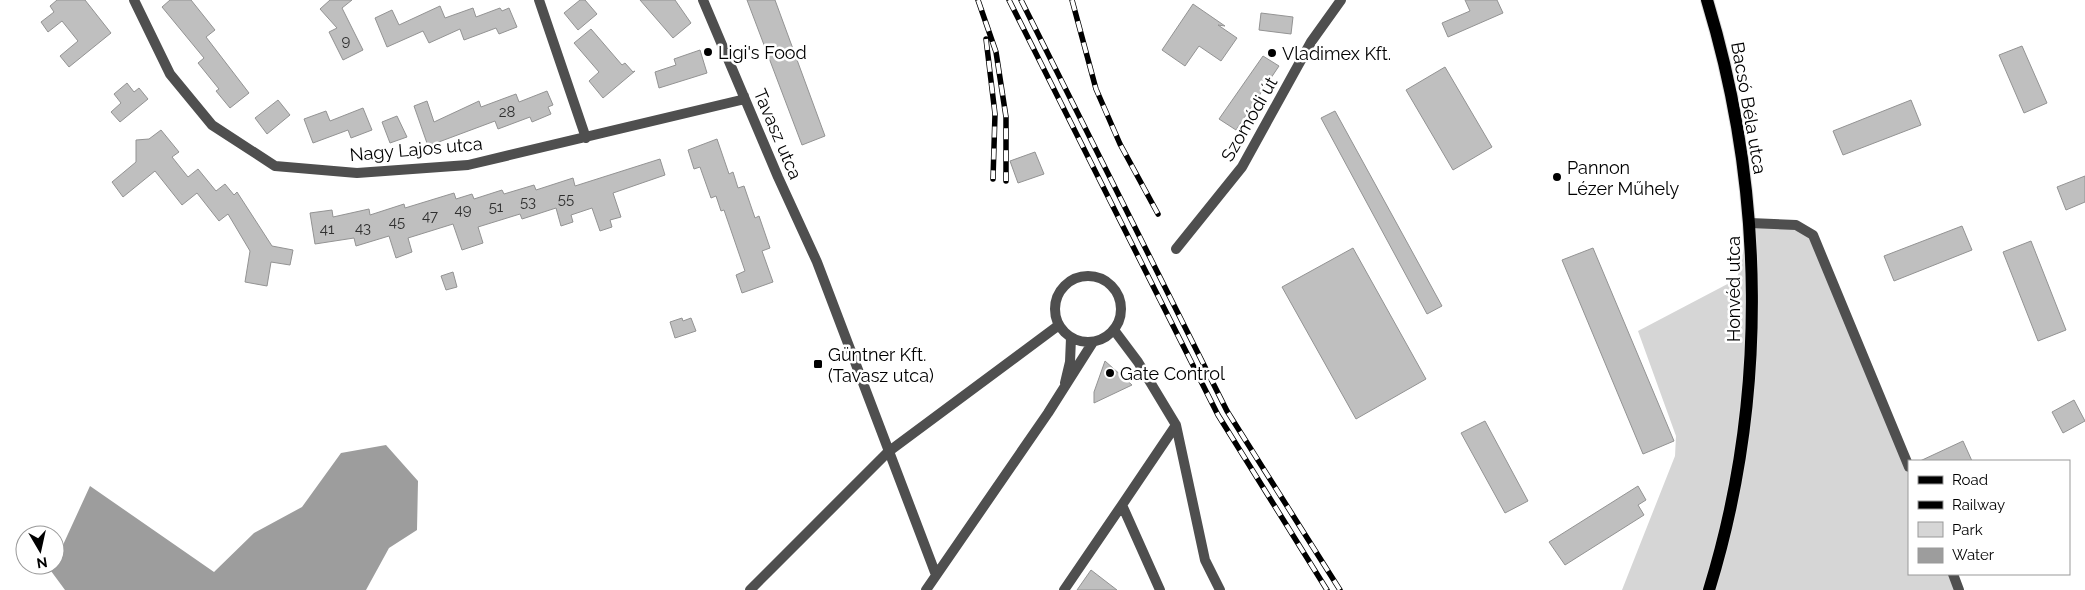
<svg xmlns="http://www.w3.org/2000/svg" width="2085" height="590" font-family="Raleway,sans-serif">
  <rect width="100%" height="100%" fill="#fff"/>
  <path fill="#d6d6d6" d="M1750,223L1796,225L1813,235L1909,467V574H1953L1959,590H1622L1675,456L1676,436L1638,331L1737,279Z"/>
  <path fill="#9d9d9d" d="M386,445L418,481L417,530L389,548L366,590H65L51,571L90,486L214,572L254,533L302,507L341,453Z"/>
  <path fill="#bfbfbf" stroke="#939393" d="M57,0H85L111,33L69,67L60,56L78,41L62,21L48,32L41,22L54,12L50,6Z
    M170,0H191L215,30L206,37L249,93L230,108L216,91L219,89L198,63L204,58L162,7Z
    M330,0H352L342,8L363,50L343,60L329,32L337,28L320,9Z
    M580,0H585L597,14L578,30L564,13Z
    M640,0H675L691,23L673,38Z
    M747,0H775L825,136L802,145Z
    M1465,0H1497L1503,13L1448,37L1442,23L1470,11Z
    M1193,4L1225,26L1218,25L1237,38L1221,61L1199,46L1185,66L1162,50Z
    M440,6L445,18L473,8L476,17L500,8L502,11L509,8L517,27L499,34L496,28L464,40L460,29L429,43L423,31L387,47L375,18L392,10L399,25Z
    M1261,13L1293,17L1291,34L1259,30Z
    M591,29L622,65L625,63L633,72L635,71L603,98L589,81L599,72L574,43Z
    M2022,46L2047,103L2024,113L1999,55Z
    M700,50L707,73L659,88L655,72L676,65L674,59Z
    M1263,56L1279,66L1236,130L1219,119Z
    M1445,67L1492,147L1453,170L1406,90Z
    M127,83L134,92L139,88L148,99L120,122L111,112L121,103L114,94Z
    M547,91L553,105L548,107L551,114L532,122L530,117L498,129L495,121L428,146L414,106L427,101L434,122L479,101L481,107L516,94L519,102Z
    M278,100L290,115L267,134L255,118Z
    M1911,100L1921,125L1843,155L1833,131Z
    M363,108L372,130L351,138L348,130L313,143L304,119L326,111L330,121Z
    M1335,111L1442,306L1427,314L1321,118Z
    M397,116L407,137L390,143L382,122Z
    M161,130L179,152L172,157L188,177L198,169L216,191L225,184L234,195L237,192L272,246L293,250L290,265L271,262L267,286L245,282L250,251L228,214L219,221L197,193L182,205L155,171L123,197L112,182L136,162V140L149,139Z
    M717,139L729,174L733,172L738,188L744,186L755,218L759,216L770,248L762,251L773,282L742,293L736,275L745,271L724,210L721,211L716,196L711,198L700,167L694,169L688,150Z
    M1035,152L1044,174L1018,183L1010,161Z
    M660,159L665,175L613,193L621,217L610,220L612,227L600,231L592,208L571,215L573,222L561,226L556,208L522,219L520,214L478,227L483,243L462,250L453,224L408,238L412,252L396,258L389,236L356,246L354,238L315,244L310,213L332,210L333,217L369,209L370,215L404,204L405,208L454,193L456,199L472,194L474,199L502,190L504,194L534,185L536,190L573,178L575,186Z
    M2085,176V202L2066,210L2057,187Z
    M1962,226L1972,250L1894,281L1884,256Z
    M2031,241L2066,330L2038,341L2003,252Z
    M1353,248L1426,379L1356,419L1282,287Z
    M1593,248L1674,441L1643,454L1562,260Z
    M453,272L457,287L446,290L441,276Z
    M682,318L683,321L691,318L696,331L675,338L670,322Z
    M1105,361L1132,385L1094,403V392Z
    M2074,400L2085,421L2063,433L2052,412Z
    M1485,421L1528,501L1505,513L1461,433Z
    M1963,441L1972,461H1920Z
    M1638,486L1646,500L1638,505L1644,515L1565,565L1549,542Z
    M1091,570L1117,590H1077Z"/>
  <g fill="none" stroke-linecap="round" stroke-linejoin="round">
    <defs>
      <path id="primary" d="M1707,0C1765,191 1768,399 1709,590"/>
    </defs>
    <use href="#primary" stroke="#dbdbdb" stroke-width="14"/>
    <path stroke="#4f4f4f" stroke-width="10" d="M134,0L170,74L212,125L275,166L357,173L468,165L741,100L744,96
      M539,0L586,138
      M703,0L778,177L817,262L936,575
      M1750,223L1796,225L1813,235L1909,467
      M1176,249L1242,167L1311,42L1341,0
      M1055 309a33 33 0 1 1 66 0a33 33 0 1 1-66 0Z
      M1114,330L1138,362L1176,425
      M1065,383L1070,362L1071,338
      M1953,574L1959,590
      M750,590L888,452L1059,325
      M926,590L1048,413L1093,342
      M1064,590L1122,505
      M1160,590L1122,505L1176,425L1205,560L1220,590"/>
    <use href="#primary" stroke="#000" stroke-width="12"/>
    <defs>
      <path id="rail" d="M978,0L996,52L1006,117V181
        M1009,0L1218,415L1327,590
        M1021,0L1227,411L1340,590
        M1072,0L1096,89L1120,144L1158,214
        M986,39L995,114L993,179"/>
    </defs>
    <use href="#rail" stroke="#000" stroke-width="5.5"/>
    <use href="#rail" stroke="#fff" stroke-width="4" stroke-dasharray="11" stroke-linecap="butt"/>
  </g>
  <g fill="#000" stroke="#fff" stroke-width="2">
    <circle cx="708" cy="52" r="5"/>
    <circle cx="1272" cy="53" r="5"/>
    <circle cx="1557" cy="177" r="5"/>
    <rect x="813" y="359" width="10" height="10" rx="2.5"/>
    <circle cx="1110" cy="373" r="5"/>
  </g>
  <g text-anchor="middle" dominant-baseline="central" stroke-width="5" stroke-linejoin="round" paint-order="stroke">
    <g font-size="15" fill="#303030">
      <text x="346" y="41">9</text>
      <text x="507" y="112">28</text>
      <text x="566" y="199">55</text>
      <text x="528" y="202">53</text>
      <text x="496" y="207">51</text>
      <text x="463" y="210">49</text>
      <text x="430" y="216">47</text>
      <text x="397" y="222">45</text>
      <text x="363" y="228">43</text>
      <text x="327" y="229">41</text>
    </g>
    <g font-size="18" fill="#000" stroke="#fff" text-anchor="start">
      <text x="718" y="52">Ligi's Food</text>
      <text x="1282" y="53">Vladimex Kft.</text>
      <text x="1567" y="167">Pannon<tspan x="1567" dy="21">Lézer Műhely</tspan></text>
      <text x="828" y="354">Güntner Kft.<tspan x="828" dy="21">(Tavasz utca)</tspan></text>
      <text x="1120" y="373">Gate Control</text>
    </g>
    <g font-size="18" fill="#000" stroke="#fff">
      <text transform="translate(1749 108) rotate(80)">Bacsó Béla utca</text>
      <text transform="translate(1249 119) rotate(-60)">Szomódi út</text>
      <text transform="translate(778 134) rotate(67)">Tavasz utca</text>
      <text transform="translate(416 149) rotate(-5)">Nagy Lajos utca</text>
      <text transform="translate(1733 289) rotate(-90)">Honvéd utca</text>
    </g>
  </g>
  <rect x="1908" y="460" width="162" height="115" fill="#ffffff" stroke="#999999"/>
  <rect x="1918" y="476" width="25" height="8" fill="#000000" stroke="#999999"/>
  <text x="1952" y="485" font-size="15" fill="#000000">Road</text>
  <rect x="1918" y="501" width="25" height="8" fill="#000000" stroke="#999999"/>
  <text x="1952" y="510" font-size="15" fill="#000000">Railway</text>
  <rect x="1918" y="522" width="25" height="15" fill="#d6d6d6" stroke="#999999"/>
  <text x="1952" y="535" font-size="15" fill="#000000">Park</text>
  <rect x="1918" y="548" width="25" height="15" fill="#9d9d9d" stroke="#999999"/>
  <text x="1952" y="560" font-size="15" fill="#000000">Water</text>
  <g transform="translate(40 550) rotate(171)"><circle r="24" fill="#ffffff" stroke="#999999"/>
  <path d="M0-4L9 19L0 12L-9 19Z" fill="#000000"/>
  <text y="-8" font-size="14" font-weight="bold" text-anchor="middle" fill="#000000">N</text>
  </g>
</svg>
